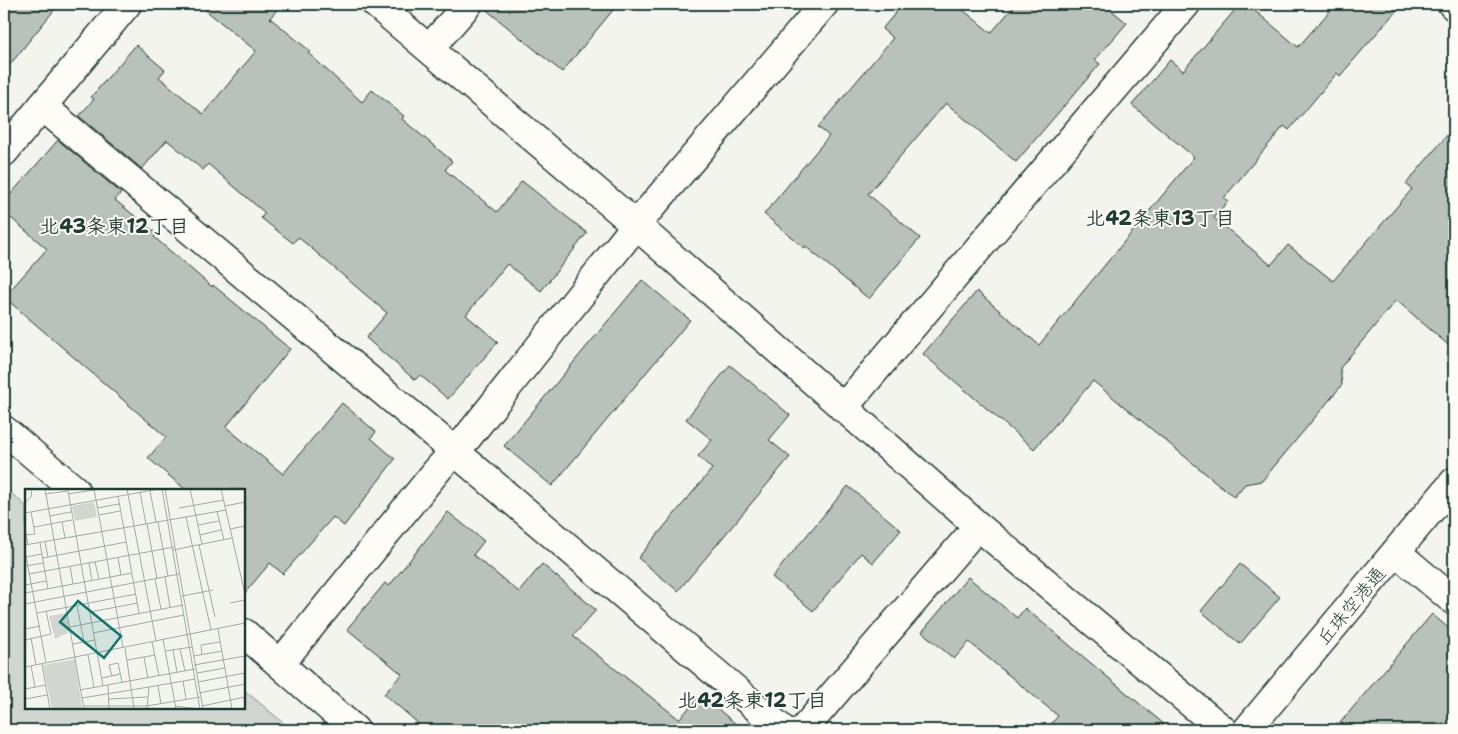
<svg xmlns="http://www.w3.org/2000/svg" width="1458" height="734" font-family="'Shantell Sans','Klee One',sans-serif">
  <rect width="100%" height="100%" fill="#f4f4ef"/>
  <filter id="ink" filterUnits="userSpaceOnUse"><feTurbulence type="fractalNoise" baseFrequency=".02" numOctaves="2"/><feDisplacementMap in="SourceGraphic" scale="10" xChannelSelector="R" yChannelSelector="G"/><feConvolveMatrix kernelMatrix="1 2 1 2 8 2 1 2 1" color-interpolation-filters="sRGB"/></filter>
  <g filter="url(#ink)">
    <path fill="#d1d6d1" stroke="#788a82" d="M4,487L26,506V708H244V690L292,730H4Z"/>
    <path fill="#b9c1bb" stroke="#1f3d34" d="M4,4H59L4,72Z
      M198,4H282L270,18L310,51L308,53L362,102L372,90L404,116L402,119L452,161L445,170L497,212L522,181L587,233L541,291L507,264L466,315L498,342L448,399L420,375L415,380L366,338L387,313L298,237L293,243L261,218L265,213L208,164L203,170L167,140L142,169L79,116L94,99L91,97L136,45L165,70L159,77L203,114L256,51Z
      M483,4H618L562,72L483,7Z
      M903,4H956L991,33L1016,4H1104L1127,23L1095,60L1100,64L1016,162L946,103L868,194L920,238L869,299L805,246L804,248L764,214L829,136L818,127L893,38L882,29Z
      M1240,4H1247L1298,47L1336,4H1402L1340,76L1337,73L1289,130L1284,126L1224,198L1228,201L1214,218L1271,265L1288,245L1333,281L1412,189L1406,184L1454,127V350L1396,300L1340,368L1342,385L1262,481L1245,484L1234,497L1093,381L1034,449L923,354L977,291L1039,345L1194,157L1132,105L1170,60L1183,71Z
      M58,140L121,193L115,200L157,234L154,237L212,287L213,285L290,349L226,427L283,474L342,403L376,432L371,438L395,459L344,526L333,517L283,574L270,563L244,594V490H186L148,458L166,437L4,297L47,249L4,212V202Z
      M642,280L690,320L552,486L504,446Z
      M730,365L790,415L769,440L790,457L678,591L638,558L712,469L698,456L712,440L686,419Z
      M848,486L901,530L873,563L861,553L813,611L772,577Z
      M448,512L484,541L473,555L519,592L542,564L596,610L573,636L679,719L701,695L743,730H426L384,694L402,674L347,629L385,583L389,586Z
      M1240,564L1280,597L1240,644L1201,611Z
      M968,577L1017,618L1025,608L1171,730H1046L1058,716L969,642L954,659L922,632Z
      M1432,614L1454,633V730H1334Z"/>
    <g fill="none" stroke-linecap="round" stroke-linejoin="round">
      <defs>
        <path id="street" d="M376,4L636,225L978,526L1223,730
          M1452,4L1454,6
          M429,49L468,4
          M42,106L433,433L783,730
          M4,152L127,4
          M843,408L1186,4
          M4,430L75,490
          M1396,552L1454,601
          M244,633L355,730
          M280,664L439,468L467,438L636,225L824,4
          M803,730L978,526"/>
        <path id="secondary" d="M1247,730L1454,482"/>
      </defs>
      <use href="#street" stroke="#1f3d34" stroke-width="31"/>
      <use href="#secondary" stroke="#1f3d34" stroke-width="31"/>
      <use href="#street" stroke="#fdfcf7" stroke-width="28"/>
      <use href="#secondary" stroke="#fdfcf7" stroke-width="28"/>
    </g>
  </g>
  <g text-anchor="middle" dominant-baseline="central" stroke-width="4" stroke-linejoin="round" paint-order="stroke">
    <g font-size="19" fill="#1f3d34" stroke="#fdfcf7">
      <text transform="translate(1351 606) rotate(-50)">丘珠空港通</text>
    </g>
    <g font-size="20" font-weight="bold" fill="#1f3d34" stroke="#fdfcf7">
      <text x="1160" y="218">北42条東13丁目</text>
      <text x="114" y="226">北43条東12丁目</text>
      <text x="752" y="700">北42条東12丁目</text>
    </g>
  </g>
  <g transform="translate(25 489)">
    <rect width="220" height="220" fill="#f4f4ef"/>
    <path d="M69,13L72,28L50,32L47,17ZM41,124L45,143L30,150L24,127ZM50,170L57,219L27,220L18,176Z" fill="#d1d6d1"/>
    <path fill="none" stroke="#9faba4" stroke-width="1" d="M20,0L59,220M69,0L98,158M102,0L131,152M137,0L175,220M140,0L178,220M165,0L177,55M196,0L220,105M125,2L131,33M115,3L121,35M20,5L43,2L78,197M43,5L69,1M93,7L114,124M0,13L6,8L7,0M200,17L220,13M72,19L94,15M154,19L199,11M192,22L199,51M0,24L134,0M74,26L95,22M25,27L46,23M161,28L186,141M37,33L40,49M133,33L143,87M122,35L132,90M173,36L194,32M9,38L47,31M0,40L3,56M205,40L220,37M0,46L10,45L6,23M175,46L196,41M20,53L23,68M15,54L23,100M0,56L201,21M174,56L190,128M148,61L207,49M0,62L21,174M1,68L17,65M93,68L96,86M18,69L101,53M70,73L74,90M64,74L67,91M0,77L19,74M45,77L48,95M4,85L149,58M140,88L145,118M130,90L136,120M0,96L21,92M0,104L107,84M157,107L188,101M205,114L220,111M0,115L154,85M52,116L59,153M65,123L113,114M12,124L111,105M45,138L158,116M0,140L15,137M193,140L207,220M68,144L159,126M6,149L11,176M138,150L151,220M0,151L26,145L21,122M127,153L134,187M48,155L70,151M100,159L109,219M155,160L160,182M148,161L152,183M140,162L167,158M63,166L69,198M177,166L176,156L195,153M169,167L197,162M119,168L123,189M102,171L130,166M17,175L25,220M169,176L220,167M6,177L10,198M0,178L220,134M172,184L200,179M87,187L84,176L93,174L97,193M77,189L95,185M158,192L161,210M173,193L220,184M83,196L84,220M133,197L136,215M0,200L21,196M55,201L170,180M174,204L220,195M57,209L124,198M0,210L22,206M84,210L122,208M58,217H122L175,208M150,217L173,220M177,217L220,208M122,220L124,198L170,190"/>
    <path fill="#0f766e" fill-opacity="0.15" stroke="#0f766e" stroke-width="2.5" d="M53,112L96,147L79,169L35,133Z"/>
    <rect width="220" height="220" fill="none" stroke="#1f3d34" stroke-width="2.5"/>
  </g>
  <rect width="1458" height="734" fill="none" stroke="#fdfcf7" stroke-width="20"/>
  <rect x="10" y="10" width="1438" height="714" fill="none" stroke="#1f3d34" stroke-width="2" filter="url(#ink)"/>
</svg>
